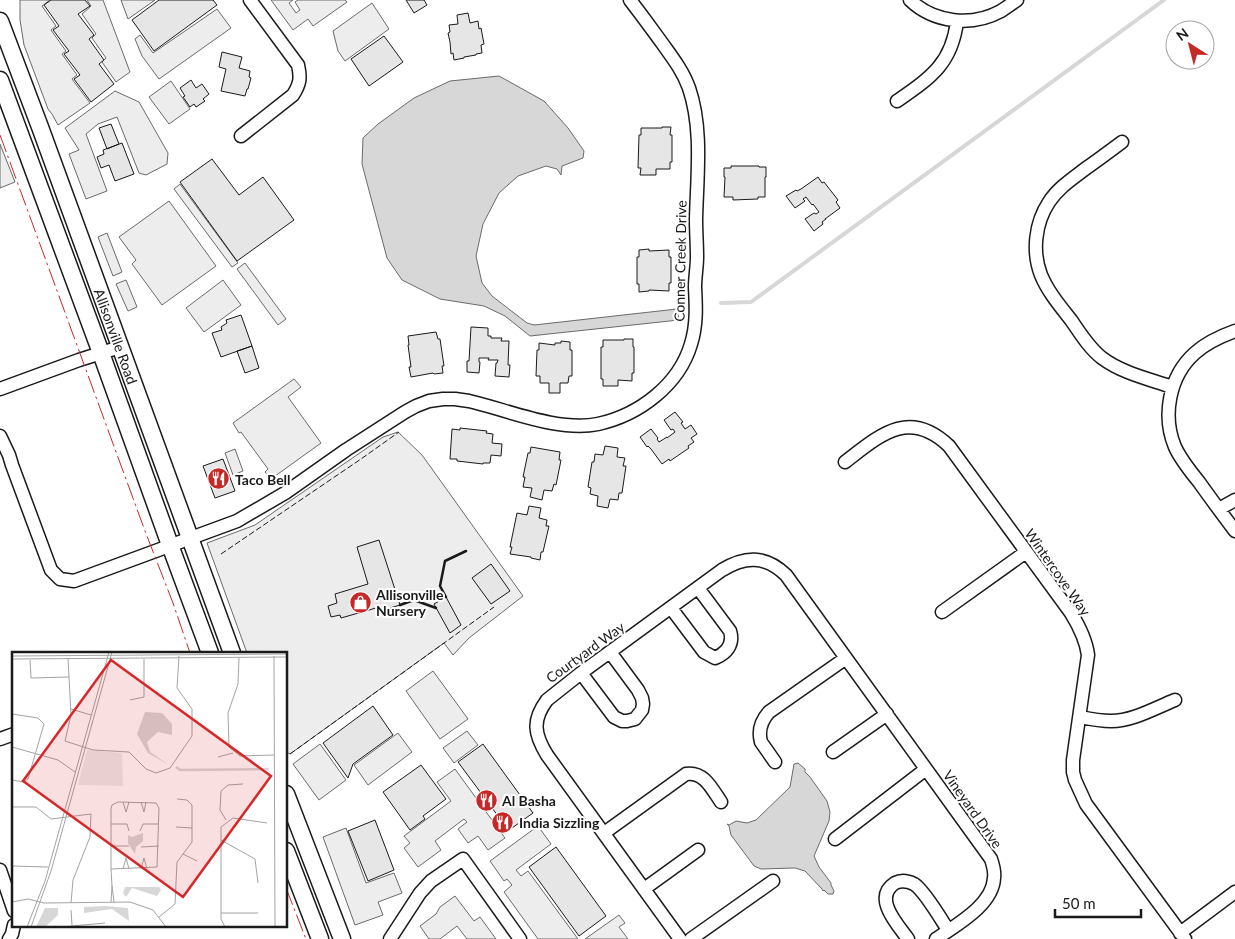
<svg xmlns="http://www.w3.org/2000/svg" width="1235" height="939" font-family="Lato,sans-serif">
  <rect width="100%" height="100%" fill="#fff"/>
  <path fill="#ededed" stroke="#6a6a6a" d="M20,0H50L42,6L56,26L51,30L66,51L62,54L77,75L72,79L90,103L58,125L52,114L48,109L24,45L20,20Z
    M87,0H103L130,72L116,82L102,62L106,58L92,38L96,34L82,14L91,6Z
    M121,0H155L128,19Z
    M271,0H293L289,3L296,13L300,10L295,2L298,0H345L347,2L313,26L308,19L293,30Z
    M372,3L389,29L345,61L338,51L333,31Z
    M217,9L231,28L159,79L142,56L135,39L140,35L153,53Z
    M171,81L190,109L169,124L149,97Z
    M115,91L139,102L168,153L167,164L146,175L139,173L117,117L98,124L86,134L107,191L86,199L69,154L79,150L65,128Z
    M0,144L15,182L0,188Z
    M180,184L238,263L232,267L174,189Z
    M169,201L216,266L162,305L132,264L136,260L119,237Z
    M107,233L122,272L113,276L98,237Z
    M245,263L286,319L278,325L237,269Z
    M126,280L137,307L128,311L116,284Z
    M223,280L241,305L204,332L186,308Z
    M294,379L301,387L288,397L321,443L271,479L265,472L268,469L241,432L239,433L233,423Z
    M398,432L422,455L523,596L469,638L453,655L444,643L290,754L286,752V653H247L207,543L255,525L383,437Z
    M235,449L243,471L233,475L225,453Z
    M433,671L468,719L440,739L406,691Z
    M467,731L478,745L454,763L443,748Z
    M398,733L412,752L368,785L354,765Z
    M320,744L346,780L319,800L293,764Z
    M455,769L505,838L488,850L478,836L468,843L458,829L467,822L464,819L435,841L441,850L418,867L404,848L410,843L404,836L451,801L437,782Z
    M538,826L551,844L516,870L521,876L528,871L578,939H538L504,892L512,885L507,879L504,881L490,861Z
    M346,828L366,883L394,873L402,893L378,902L383,915L355,925L323,837Z
    M455,896L474,921L480,917L496,939H467L457,926L440,939H429L420,926L436,914L440,907Z
    M619,915L625,923L619,927L628,939H585Z"/>
  <path fill="#d7d7d7" stroke="#6a6a6a" d="M499,76L544,101L568,128L584,151L583,158L562,166L561,175L557,169L546,166L518,176L499,193L483,224L476,256L482,283L492,296L527,323L534,325L677,309L679,320L530,336L505,316L484,306L440,299L402,280L387,258L362,164L363,138L378,124L414,98L450,81Z
    M798,763L805,769V772L810,777L827,801L830,812L829,821L814,856L819,867L831,883V885L834,891L833,894H828L824,890L823,891L822,889L805,871L795,868L761,869L754,866L731,835L729,826L727,824L729,825L736,821L747,823L756,820L790,787L794,764Z"/>
  <g fill="none" stroke-linecap="round" stroke-linejoin="round">
    <path stroke="#d7d7d7" stroke-width="4" d="M721,303L751,302L1164,0"/>
  </g>
  <path fill="#e6e6e6" stroke="#1a1a1a" d="M51,0H85L90,6L78,14L94,35L89,39L104,60L99,64L114,84L91,102L74,79L80,75L64,54L69,51L53,30L59,26L44,5Z
    M159,0H213L217,5L154,51L132,20Z
    M406,0H424L427,5L414,13Z
    M468,13L470,23L478,21L479,29L481,28L484,44L481,45L482,53L476,54V55L464,57V58L454,60L453,53L451,54L450,42L448,33L450,32L449,25L458,24L457,15Z
    M384,36L403,62L369,86L351,59Z
    M222,52L242,57L239,68L250,71L249,77L251,78L248,89H247L245,96L221,91L226,69L219,67Z
    M191,80L196,88L202,84L209,94L203,99L205,101L196,107L194,104L190,107L183,97L185,96L180,88Z
    M111,124L119,144L107,149L99,128Z
    M662,127H671L670,135H672V162H670V169H656V175H640L641,168H638L639,135H641V128H662Z
    M122,143L134,174L115,181L109,165L101,168L97,157L104,154L103,150Z
    M212,159L239,195L263,177L294,220L237,261L180,182Z
    M731,166H759V167H766V177H765V197H758V199L733,200V197H724L725,177H724V168H731Z
    M818,177L822,183L824,182L838,200L836,202L840,208L825,219H826L822,222L823,224L814,231L805,219L814,213L816,214L819,212L813,204L812,205L806,197L803,199L805,201L795,208L786,196L796,190L797,191L801,189Z
    M649,249V251L669,250V257H671V283H669V291L649,290V291L639,292V284H637V257H639V250Z
    M241,315L252,346L221,357L212,333L222,330L221,327L227,323L226,320Z
    M471,327L488,328V336H491V338H502L501,341H509L508,365H510L509,377L495,376L496,363H497L498,360H488L489,358H479V362H480L479,373L467,372V361H469Z
    M436,332L438,339H440L444,366H442L443,373L434,374L433,373L411,377L409,367H411L408,345H409L408,336Z
    M624,340V339H633V347H634V373H632V381L618,380V386H603V379H601V347H603V340Z
    M561,341L570,342V350H572V376H569L568,383H560V393H549V383H540V376H536L537,350H539V343L555,345V343H561Z
    M252,346L259,368L245,373L237,351Z
    M675,412L683,422L681,423L685,429L691,425L697,434L691,438L694,442L688,446L689,448L670,461L669,459L662,464L651,449L648,446L647,447L640,437L651,429L658,438L657,439L659,442L667,437V438L675,432L673,429L671,430L664,420Z
    M460,428L487,431L486,433L493,434L492,443L502,444L501,456L491,455L490,463H483V464L457,461V459H450L452,429L460,430Z
    M605,446L618,448L617,457L625,458L623,466H626L622,493H619L618,500L610,499L608,508L597,506L598,496L590,494L591,488L588,487L592,462H594L595,454L603,455Z
    M531,447L560,452L559,460H561L556,485L554,484L552,491L544,490L542,500L530,497L532,488L523,487L525,477H523L528,453H530Z
    M223,459L235,491L215,498L203,466Z
    M529,506L541,508L539,518L547,520L546,526H549L543,552H541L540,560L531,558V557L510,554L512,547H510L517,513L527,515Z
    M379,540L400,605L377,612L376,608L341,618L340,615L331,617L328,606L337,603L335,594L368,584L357,547Z
    M491,564L510,591L491,604L472,578Z
    M446,597L461,625L450,633L434,604Z
    M373,706L393,735L353,764L348,778L323,743Z
    M483,744L533,813L505,833L494,819L498,816L458,762Z
    M421,765L446,799L423,816L425,819L410,830L383,792Z
    M375,820L394,870L368,881L348,831Z
    M556,847L606,916L579,936L529,867Z"/>
  <g fill="none" stroke-linecap="round" stroke-linejoin="round">
    <defs>
      <path id="minor" d="M910,0C934,23 972,27 1001,11C1006,8 1011,4 1017,0
        M897,101C930,78 952,64 957,21
        M241,136L293,95C300,84 301,78 298,65L250,0
        M1122,142C1110,151 1098,160 1085,169C1072,179 1058,188 1049,202C1035,223 1032,252 1041,275C1048,292 1060,306 1071,320C1080,333 1089,348 1102,358C1122,373 1149,379 1172,387
        M1235,331C1221,336 1206,343 1195,353C1169,376 1162,416 1175,447C1181,460 1190,471 1199,482C1211,499 1223,515 1235,531
        M0,389L79,360L120,347
        M0,436L9,455L12,465L51,570L60,579L74,581L237,521L285,493L346,450L405,412L416,406L429,401L443,399H455L469,401C508,410 558,432 598,424C639,415 679,385 691,344C697,325 696,306 695,287C695,277 697,267 697,257C697,244 696,232 696,219C697,176 703,129 689,88C683,71 672,57 662,43C651,28 641,14 630,0
        M845,462C880,435 909,408 949,446L1071,613C1079,626 1086,639 1088,655L1073,760V772L1075,780L1086,804L1185,939
        M1219,509L1235,500
        M671,608L704,652L715,658C727,653 734,644 730,631L698,588
        M942,612L1026,552
        M581,673L614,717L622,721H627L635,719L642,710L643,704L642,698L638,690L610,652
        M1080,717C1090,719 1101,721 1111,721C1133,721 1155,708 1175,700
        M0,739L14,734
        M833,752L887,714
        M775,762L761,742C758,731 761,721 769,712L846,658
        M604,833L686,774C704,771 712,789 721,802
        M835,839L926,769
        M0,870L14,911
        M644,889L698,850
        M1180,933L1235,892
        M9,939L12,934L14,925
        M390,939L420,893L431,881L463,859L520,939
        M680,939L547,755C534,734 532,720 547,700L581,673L722,570C745,556 765,555 786,575L991,859C993,865 995,872 994,878C993,905 956,925 936,939
        M691,939L773,881
        M908,939C898,925 872,898 895,883C901,880 908,881 914,884C924,890 941,919 948,930"/>
      <g id="major">
        <path id="s1" d="M0,21L40,127L232,653"/>
        <path d="M0,80L101,353L170,545L210,653"/>
        <path d="M286,794L342,939"/>
        <path d="M286,851L320,939"/>
      </g>
    </defs>
    <use href="#minor" stroke="#1a1a1a" stroke-width="15"/>
    <use href="#major" stroke="#1a1a1a" stroke-width="19"/>
    <use href="#minor" stroke="#fff" stroke-width="12"/>
    <use href="#major" stroke="#fff" stroke-width="16"/>
    <path stroke="#1a1a1a" stroke-width="1" stroke-dasharray="6 2.5" stroke-linecap="butt" d="M221,554L361,459L399,432
      M290,754L494,607"/>
    <path stroke="#1a1a1a" stroke-width="2.5" d="M446,597L440,586L445,561L466,551
      M400,605L414,600L436,608"/>
    <path stroke="#c62828" stroke-width="1" stroke-dasharray="18 4 2.5 4" stroke-linecap="butt" d="M0,135L145,531L173,603L190,653
      M286,888L306,939"/>
  </g>
  <defs>
    <symbol id="restaurant-disc" viewBox="-11 -11 22 22"><circle r="9.5" fill="#c62828" stroke="#fff"/><path d="M-5-6h1v4h1v-4h1v4h1v-4h1v5L-1.5 .5V6h-2V.5L-5-1ZM5-6V6H3V1.5H1.5Q1.5-4 5-6Z" fill="#fff"/></symbol>
    <symbol id="shop-disc" viewBox="-11 -11 22 22"><circle r="9.5" fill="#c62828" stroke="#fff"/><path d="M-5-2.5h2.3a2.7 3.5 0 0 1 5.4 0H5L5.5 6h-11ZM-1.5-2.5h3a1.5 2.3 0 0 0-3 0Z" fill="#fff"/></symbol>
  </defs>
  <g fill-rule="evenodd">
    <use href="#restaurant-disc" x="206" y="466" width="25" height="25"/>
    <use href="#shop-disc" x="348" y="590" width="25" height="25"/>
    <use href="#restaurant-disc" x="474" y="788" width="25" height="25"/>
    <use href="#restaurant-disc" x="490" y="810" width="25" height="25"/>
  </g>
  <g text-anchor="middle" dominant-baseline="central" stroke-width="4" stroke-linejoin="round" paint-order="stroke">
    <g font-size="14" fill="#1a1a1a" stroke="#fff">
      <text transform="translate(680 261) rotate(-89)">Conner Creek Drive</text>
      <text stroke="none"><textPath href="#s1" startOffset="336">Allisonville Road</textPath></text>
      <text transform="translate(1058 572) rotate(55)">Wintercove Way</text>
      <text transform="translate(585 652) rotate(-36)">Courtyard Way</text>
      <text transform="translate(973 809) rotate(55)">Vineyard Drive</text>
    </g>
    <g font-size="14" font-weight="bold" fill="#1a1a1a" stroke="#fff" text-anchor="start">
      <text x="235" y="479">Taco Bell</text>
      <text x="376" y="594">Allisonville<tspan x="376" dy="16">Nursery</tspan></text>
      <text x="502" y="800">Al Basha</text>
      <text x="519" y="822">India Sizzling</text>
    </g>
  </g>
  <g transform="translate(12 652)">
    <rect width="275" height="275" fill="#fff"/>
    <path d="M75,98L110,101L111,134L66,133Z" fill="#ededed"/>
    <path d="M133,60L150,61L160,72V83L146,80L135,90L138,100L157,113L136,101L125,82ZM131,181V189L124,195L123,202L116,191V183L120,185ZM113,235H147L149,238L145,244L120,236L114,245L111,241ZM94,254L116,256L117,269L100,257L72,261V255ZM33,256H46V263L33,275H24Z" fill="#d7d7d7"/>
    <path fill="none" stroke="#d7d7d7" stroke-width="2.5" d="M164,115L168,118L257,117"/>
    <path fill="none" stroke="#a3a3a3" stroke-width="1" d="M0,4L275,2M262,4L263,275M56,6L59,63L53,89L81,98L117,100L134,117L144,121L158,116L180,84V57L165,36L167,4M227,6L226,32L216,61L217,95L228,104L262,103M0,7L275,5M18,8L19,26L57,25M118,48L132,45V7M59,57L79,63M0,62L26,66L32,72L16,127L12,130L0,128M0,95L46,108L63,120M206,105L221,101M111,150L114,160L117,150M129,150L132,160L134,150M0,155H24L39,167L79,162L78,185L61,228L59,251M214,168L208,158L209,139L216,133L231,132M99,172H115L117,179M164,175L180,176M128,179L131,172H147M209,188L243,207L246,231M99,194H117M129,195L147,194M171,202L185,209M0,214L36,215M99,217L145,215L147,156L144,151L106,150L100,153L99,157V217L100,234M111,217L114,206L117,217M129,217L132,206L135,217M0,250L16,247L32,251L118,250L141,258L154,275M99,250L100,234L102,250M59,258L60,273M209,261H246M147,265L163,252L165,210L180,190V153L175,148L165,147M15,275L33,229L97,0M19,275L39,219L100,0M49,275L93,271M213,275L209,267V175L221,166L255,171"/>
    <path fill="#d62828" fill-opacity="0.15" stroke="#d62828" stroke-width="2.5" d="M99,8L259,124L171,245L11,129Z"/>
    <rect width="275" height="275" fill="none" stroke="#1a1a1a" stroke-width="2.5"/>
  </g>
  <g transform="translate(1190 45) rotate(324)"><circle r="24" fill="#ffffff" stroke="#a3a3a3"/>
  <path d="M0-4L9 19L0 12L-9 19Z" fill="#c62828"/>
  <text y="-8" font-size="14" font-weight="bold" text-anchor="middle" fill="#1a1a1a">N</text>
  </g>
  <path d="M1055 909v8h86v-8" fill="none" stroke="#1a1a1a" stroke-width="2.5"/>
  <text x="1062" y="909" font-size="15" fill="#1a1a1a" stroke="#ffffff" stroke-width="4" paint-order="stroke">50 m</text>
</svg>
